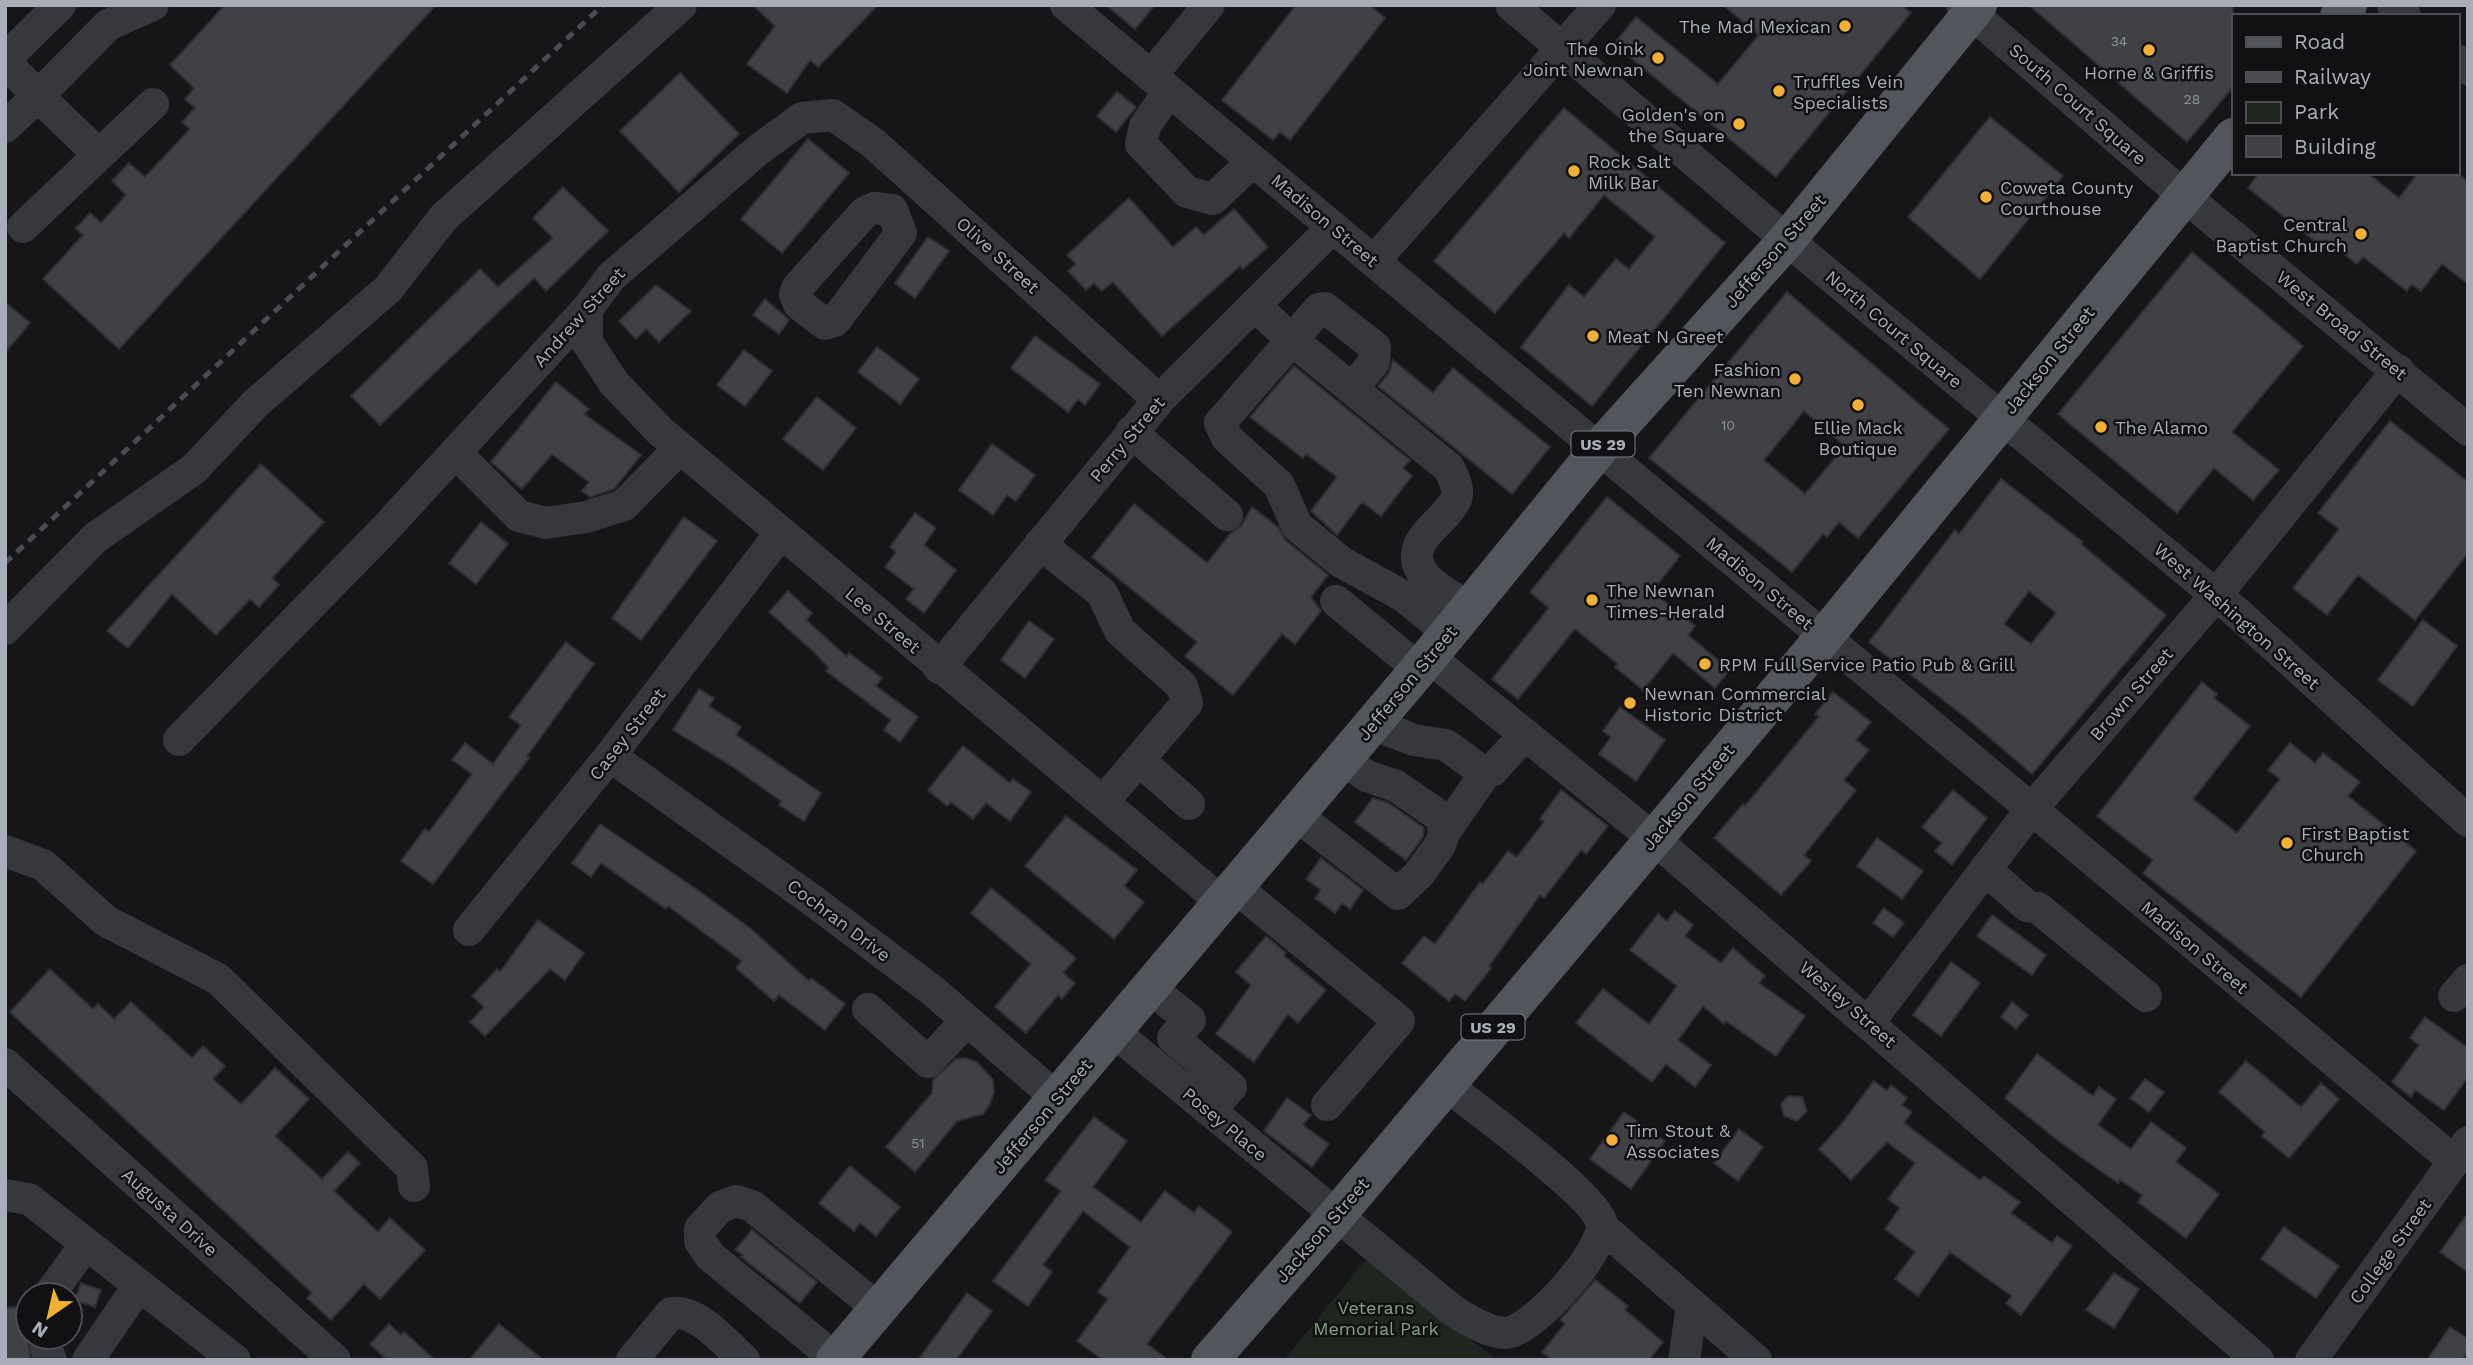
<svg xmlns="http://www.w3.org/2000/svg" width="2473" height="1365" font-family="'Work Sans',sans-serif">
  <rect width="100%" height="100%" fill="#161618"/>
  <path fill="#1e261f" d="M1369,1256L1496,1360H1284Z"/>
  <path fill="#404145" stroke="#303034" stroke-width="2" fill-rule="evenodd" d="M225,5H436L119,349L43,279L83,235L76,228L90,213L101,223L126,195L112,181L129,163L145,177L190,129L182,122L195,108L185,99L194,88L170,65Z
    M753,5H878L818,67L810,60L787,93L747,64L775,26Z
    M1106,5H1155L1135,29Z
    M1296,5H1369L1385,18L1290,140L1280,132L1273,140L1222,100Z
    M1723,5H1901L1911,13L1776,177L1614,44L1636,17L1718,84L1759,35Z
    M2029,5H2233V87L2187,142Z
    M680,73L739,134L679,192L620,131Z
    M1117,92L1136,107L1116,132L1097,116Z
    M1564,108L1725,243L1592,406L1521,347L1569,285L1584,297L1616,259L1629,269L1655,237L1604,195L1569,238L1564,233L1495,313L1434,261Z
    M1990,117L2063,176L1980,279L1908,217Z
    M808,139L849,173L782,253L741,219Z
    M2259,173H2367L2399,198L2418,173H2457L2468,182V284L2442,264L2421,291L2412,284L2407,291L2363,257L2357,264L2326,240L2321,246L2248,188Z
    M563,187L608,231L546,291L534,278L380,425L351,396L480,269L498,287L553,238L533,218Z
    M1129,198L1173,247L1196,227L1204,235L1234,209L1268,247L1243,269L1240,266L1162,336L1113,282L1102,291L1094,283L1086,290L1068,271L1076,264L1067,255Z
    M928,237L949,251L915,298L895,283Z
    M2192,252L2303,346L2232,432L2279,470L2253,500L2214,468L2177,513L2058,414Z
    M656,285L691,311L659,342L646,329L636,339L619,321Z
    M1787,292L1949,429L1858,538L1839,522L1827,537L1823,534L1792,572L1649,458ZM1804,411L1845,446L1805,494L1764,460Z
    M765,299L789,320L779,334L753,315Z
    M5,302L30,323L5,353Z
    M1035,336L1100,384L1085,405L1078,399L1068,412L1011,368Z
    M877,347L919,379L900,404L858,372Z
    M744,350L772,371L745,406L717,385Z
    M1393,360L1433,393L1453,368L1550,447L1512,494L1378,386L1389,373Z
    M1294,366L1410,460L1403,468L1412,476L1381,516L1362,502L1337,535L1311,511L1337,477L1306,454L1303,458L1250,417Z
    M556,382L589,409L584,414L641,455L614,489L590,497L582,491L589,482L552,454L522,489L491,462Z
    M817,397L856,428L823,470L783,439Z
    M2390,421L2468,482V553L2415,620L2358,575L2327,615L2293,588L2339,529L2318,513Z
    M992,444L1035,475L1016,501L1007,495L993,515L959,490Z
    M261,464L324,522L272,578L279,585L259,607L250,599L216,635L172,594L128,648L107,631Z
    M2001,479L2083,542L2081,544L2166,615L2032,774L1969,720L1869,642L1955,530L1959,534ZM2029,591L2056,613L2031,644L2004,624Z
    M1607,497L1680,556L1652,591L1695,626L1688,635L1730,670L1715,688L1673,653L1643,690L1615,667L1618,664L1575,629L1518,699L1492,679L1549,608L1530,592Z
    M1134,504L1207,563L1231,533L1241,526L1252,507L1278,527L1285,540L1328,575L1311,597L1321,611L1295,644L1282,634L1233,695L1185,656L1197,642L1092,557Z
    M915,513L936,528L924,545L956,570L924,613L906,599L914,589L885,567L896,552L890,547Z
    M684,517L717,541L641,640L612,618Z
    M481,522L508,544L476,584L449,563Z
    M788,591L812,613L806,620L847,657L849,653L882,678L876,686L918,717L900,742L884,730L891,720L826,671L829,668L814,652L769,612Z
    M2423,620L2457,646L2413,706L2378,680Z
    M1029,621L1054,639L1025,678L1001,660Z
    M566,642L594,664L527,756L529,758L433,884L401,861L425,829L429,832L472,774L452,760L465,743L493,764L521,725L509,717Z
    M2202,682L2217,694L2214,698L2250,726L2193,799L2237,833L2280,779L2268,770L2290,743L2315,763L2323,753L2360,782L2348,796L2416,851L2301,997L2143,873L2153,860L2097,816Z
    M699,689L714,698L709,706L741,727L736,735L821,793L804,821L779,805L781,801L733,767L673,730Z
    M1833,692L1871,722L1856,740L1869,750L1844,780L1856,790L1804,855L1811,861L1781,895L1714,838L1743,804L1745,806L1819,717L1815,714Z
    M1620,707L1665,740L1636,781L1599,754L1611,737L1603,731Z
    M963,746L1010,783L1013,779L1031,792L1010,821L986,803L973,819L951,802L947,806L928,790Z
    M1561,790L1608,826L1586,854L1581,850L1544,898L1540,895L1489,966L1491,968L1465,1001L1455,994L1449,1001L1402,963L1424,936L1435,944L1480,882L1483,884L1508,851L1517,857L1544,822L1540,819Z
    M1953,790L1987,818L1952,865L1935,851L1942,843L1922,827Z
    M1373,798L1388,803L1424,828L1423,837L1406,860L1355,822Z
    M1066,816L1137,870L1124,886L1144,902L1114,939L1025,866Z
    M600,824L699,891L751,929L809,981L811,978L845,1004L825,1030L779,995L774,1001L736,968L742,961L668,906L666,909L601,863L591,877L572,863Z
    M1877,838L1923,871L1902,899L1857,866Z
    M1321,858L1363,890L1350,909L1342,903L1335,913L1315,898L1321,890L1306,879Z
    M991,888L1076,958L1063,973L1075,983L1062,999L1058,995L1026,1033L995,1007L1031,964L971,913Z
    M1884,908L1904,923L1893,937L1873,923Z
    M1675,911L1693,925L1685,936L1721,963L1733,948L1765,976L1759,983L1805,1016L1776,1056L1726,1021L1724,1024L1703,1006L1678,1040L1711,1065L1695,1087L1666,1064L1652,1082L1576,1023L1603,989L1649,1024L1677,986L1630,950L1658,914L1667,921Z
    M1992,915L2046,955L2032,975L1977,936Z
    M538,920L584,953L565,980L550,969L485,1036L470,1022L484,1007L472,996L497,969L500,972Z
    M1266,936L1286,953L1284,956L1326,990L1298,1023L1288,1014L1254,1062L1216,1034L1251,985L1236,972Z
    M1951,962L1980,983L1941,1036L1913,1015Z
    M50,969L93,1009L98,1004L114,1019L131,1002L192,1058L203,1046L225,1066L213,1079L241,1104L275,1068L309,1099L275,1136L322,1179L348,1152L360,1163L334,1191L378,1232L390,1218L425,1250L380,1299L364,1284L331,1320L307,1298L312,1293L10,1012Z
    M2012,1002L2028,1015L2016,1029L2001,1017Z
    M2425,1017L2468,1048V1077L2444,1110L2415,1090L2411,1097L2392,1082L2419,1045L2410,1038Z
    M2037,1054L2093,1096L2099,1087L2116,1099L2098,1125L2131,1149L2151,1122L2186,1148L2176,1162L2219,1194L2186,1238L2138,1202L2142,1195L2120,1180L2118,1183L2060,1142L2005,1098Z
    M965,1058L977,1062L993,1080L994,1092L990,1104L983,1114L957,1121L915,1172L886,1147L932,1093L933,1080L956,1059Z
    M2246,1061L2301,1107L2321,1083L2339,1099L2289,1158L2262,1136L2265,1132L2219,1092Z
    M2145,1079L2164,1092L2149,1112L2130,1098Z
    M1874,1081L1887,1091L1891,1085L1907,1098L1902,1105L1912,1112L1904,1123L1980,1180L1984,1176L2020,1202L2011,1213L2052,1243L2057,1236L2072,1246L2021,1315L2006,1303L2012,1296L1950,1252L1918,1296L1895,1279L1915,1252L1885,1229L1900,1208L1888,1199L1915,1163L1887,1142L1851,1180L1819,1149L1840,1126Z
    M1788,1096L1802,1097L1807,1111L1797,1121L1784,1116L1781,1104Z
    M1287,1098L1311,1115L1303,1125L1329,1144L1312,1167L1264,1131Z
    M1624,1112L1665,1141L1631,1189L1590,1159Z
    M1094,1117L1127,1141L1093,1187L1141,1222L1165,1191L1194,1213L1199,1206L1232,1232L1147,1344L1168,1360H1103L1077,1341L1108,1299L1098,1292L1130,1247L1083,1211L1043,1265L1052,1272L1028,1306L993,1281L1061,1191L1045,1180Z
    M1739,1129L1763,1147L1738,1181L1714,1163Z
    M850,1166L900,1207L876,1236L860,1223L854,1231L819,1203Z
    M2468,1213V1272L2440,1252Z
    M2284,1227L2339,1266L2316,1298L2261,1259Z
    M752,1230L817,1282L800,1303L741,1257L743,1255L735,1250Z
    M2114,1273L2139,1289L2114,1328L2086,1310Z
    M1595,1280L1628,1306L1625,1310L1663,1342L1649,1360H1552L1542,1352L1565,1324L1560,1320Z
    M81,1283L101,1290L95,1307L75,1300Z
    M967,1293L992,1311L956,1360H918Z
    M24,1306L31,1360H5V1308Z
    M389,1324L401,1335L404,1332L435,1360H387L370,1344Z
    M499,1324L543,1360H469Z
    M2450,1327L2468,1339V1351L2462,1360H2427Z"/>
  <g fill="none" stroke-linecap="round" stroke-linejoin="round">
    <path stroke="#37383d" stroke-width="32" d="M1066,5L2454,1161
      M1511,5L1787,240L2234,610L2468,821
      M1962,5L2183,195L2468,430
      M2393,5L2405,16
      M5,59L60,5
      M2457,60L2468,69
      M5,62L38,96L5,127
      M1151,76L1209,5
      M1169,91L1145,126L1141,144L1187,192L1213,199L1253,161
      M99,155L153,104
      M874,208L892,210L901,233L835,321L825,324L799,304L795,294L797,288L865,212Z
      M23,227L99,155L38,96L108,25L153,5
      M1374,261L1600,5
      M1254,305L1292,340L1319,309L1325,308L1375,347L1374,362L1352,389
      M587,309V342L614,383L660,431L1222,902
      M1131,432L1227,515
      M456,453L519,516L546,523L586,517L624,505L680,448
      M1040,544L1102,593L1120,631L1182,686L1187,703L1103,802
      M1336,601L1419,669
      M5,629L95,538L194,469L256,403L388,289L444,217L681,5
      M1448,633L1405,597L1341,562L1297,526L1279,485L1227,438L1220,423L1292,340L1449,468C1453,477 1460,489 1456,499C1445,524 1398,543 1425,576C1436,589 1455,598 1469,608
      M1429,657L1653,838L2258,1360
      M939,668L1159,400L1333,227
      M1373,724L1414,740L1446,745L1483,772L1487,771
      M179,740L384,530L587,309L611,277L758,150L802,118L833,115L873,143L1159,400
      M610,756L812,900L933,991L1057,1098
      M1343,760L1367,776L1396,786L1441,817L1444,833
      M1140,761L1189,804
      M1296,815L1398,894L1419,874L1440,845L1444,833L1487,771L1493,770L1525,734
      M5,851L43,865L106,921L218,979L412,1168L414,1186
      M1985,869L2027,906L2038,908L2146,996
      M1235,887L1399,1021L1327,1105
      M469,930L610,756L780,534
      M1150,988L1190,1020L1173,1038L1231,1087L1210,1111
      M2454,996L2468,980
      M868,1009L928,1062L967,1020
      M1869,1022L2030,811L2216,595L2398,370
      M1113,1031L1451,1309C1466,1319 1487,1332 1505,1333C1531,1334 1610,1246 1601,1221C1590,1191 1475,1108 1445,1084
      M5,1064L335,1360
      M5,1195L29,1199L235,1360
      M1602,1227L1756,1360
      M49,1295L86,1244
      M46,1348L51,1360
      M836,1359L710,1256L700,1241V1229L720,1207L736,1201L752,1206L879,1309
      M88,1360L139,1285
      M632,1360L671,1313C698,1309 725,1343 744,1360
      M1684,1360L1692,1306
      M2311,1360L2468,1142"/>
    <path stroke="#53555c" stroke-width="38" d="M2339,16L2348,5
      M835,1360L1419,669L1599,449L1787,240L1978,5
      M1210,1360L1336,1216L1824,637L2233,137"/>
    <path stroke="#4a4c52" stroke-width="5" stroke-dasharray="9 7" stroke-linecap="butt" d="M5,563L603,5"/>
  </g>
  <g fill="#f2b134" stroke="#111113" stroke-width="2.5">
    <circle cx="1845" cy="26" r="7"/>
    <circle cx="2149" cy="50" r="7"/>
    <circle cx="1658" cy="58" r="7"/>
    <circle cx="1779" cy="91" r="7"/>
    <circle cx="1739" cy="124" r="7"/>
    <circle cx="1574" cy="171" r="7"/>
    <circle cx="1986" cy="197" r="7"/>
    <circle cx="2361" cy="234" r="7"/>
    <circle cx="1593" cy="336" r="7"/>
    <circle cx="1795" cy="379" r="7"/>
    <circle cx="1858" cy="405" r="7"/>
    <circle cx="2101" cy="427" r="7"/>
    <circle cx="1592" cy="600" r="7"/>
    <circle cx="1705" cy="664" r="7"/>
    <circle cx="1630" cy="703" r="7"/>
    <circle cx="2287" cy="843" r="7"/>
    <circle cx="1612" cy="1140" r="7"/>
  </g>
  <g text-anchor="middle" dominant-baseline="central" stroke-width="5" stroke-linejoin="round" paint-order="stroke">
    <g font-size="14" fill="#8e929b">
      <text x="2119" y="41">34</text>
      <text x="2192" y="99">28</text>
      <text x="1728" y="425">10</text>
      <text x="918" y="1143">51</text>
    </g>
    <g fill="#111113" stroke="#7b7e86" stroke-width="2">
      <rect x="1571.5" y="431.5" width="63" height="25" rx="5"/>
      <rect x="1461.5" y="1014.5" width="63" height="25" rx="5"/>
    </g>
    <g font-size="16" font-weight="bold" fill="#a8adb8">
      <text x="1603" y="444">US 29</text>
      <text x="1493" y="1027">US 29</text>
    </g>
    <g font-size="18" fill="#a8adb8" stroke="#111113" text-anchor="start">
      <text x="1831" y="26" text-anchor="end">The Mad Mexican</text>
      <text x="1644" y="48" text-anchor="end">The Oink<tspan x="1644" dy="21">Joint Newnan</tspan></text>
      <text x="2149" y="72" text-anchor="middle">Horne &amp; Griffis</text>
      <text x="1793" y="81">Truffles Vein<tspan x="1793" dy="21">Specialists</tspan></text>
      <text x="1725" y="114" text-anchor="end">Golden's on<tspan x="1725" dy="21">the Square</tspan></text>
      <text x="1588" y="161">Rock Salt<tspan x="1588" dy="21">Milk Bar</tspan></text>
      <text x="2000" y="187">Coweta County<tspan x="2000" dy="21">Courthouse</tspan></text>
      <text x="2347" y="224" text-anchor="end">Central<tspan x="2347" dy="21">Baptist Church</tspan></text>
      <text x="1607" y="336">Meat N Greet</text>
      <text x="1781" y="369" text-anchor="end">Fashion<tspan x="1781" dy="21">Ten Newnan</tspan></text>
      <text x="1858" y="427" text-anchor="middle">Ellie Mack<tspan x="1858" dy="21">Boutique</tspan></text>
      <text x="2115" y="427">The Alamo</text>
      <text x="1606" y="590">The Newnan<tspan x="1606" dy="21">Times-Herald</tspan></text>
      <text x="1719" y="664">RPM Full Service Patio Pub &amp; Grill</text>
      <text x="1644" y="693">Newnan Commercial<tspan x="1644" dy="21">Historic District</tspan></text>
      <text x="2301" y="833">First Baptist<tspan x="2301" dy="21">Church</tspan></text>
      <text x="1626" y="1130">Tim Stout &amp;<tspan x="1626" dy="21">Associates</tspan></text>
    </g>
    <g font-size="18" fill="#a8adb8" stroke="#111113">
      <text transform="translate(2078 104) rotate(41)">South Court Square</text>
      <text transform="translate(1325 220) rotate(40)">Madison Street</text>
      <text transform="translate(1775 251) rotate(-49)">Jefferson Street</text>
      <text transform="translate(998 255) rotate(42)">Olive Street</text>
      <text transform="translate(579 317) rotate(-48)">Andrew Street</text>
      <text transform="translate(2342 325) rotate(39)">West Broad Street</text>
      <text transform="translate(1894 329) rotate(40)">North Court Square</text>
      <text transform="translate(2049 360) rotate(-51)">Jackson Street</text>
      <text transform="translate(1127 439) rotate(-50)">Perry Street</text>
      <text transform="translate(1760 583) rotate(40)">Madison Street</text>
      <text transform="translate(2237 616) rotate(41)">West Washington Street</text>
      <text transform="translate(883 620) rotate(40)">Lee Street</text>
      <text transform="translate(1407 683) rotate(-50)">Jefferson Street</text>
      <text transform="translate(2131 694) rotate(-49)">Brown Street</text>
      <text transform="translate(627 734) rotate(-52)">Casey Street</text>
      <text transform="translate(1688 797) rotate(-50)">Jackson Street</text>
      <text transform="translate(839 920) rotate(37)">Cochran Drive</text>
      <text transform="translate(2195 947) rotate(40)">Madison Street</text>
      <text transform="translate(1848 1004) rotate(41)">Wesley Street</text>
      <text transform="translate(1042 1116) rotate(-50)">Jefferson Street</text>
      <text transform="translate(1225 1124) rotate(40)">Posey Place</text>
      <text transform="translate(170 1212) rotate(42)">Augusta Drive</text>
      <text transform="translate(1322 1230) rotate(-49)">Jackson Street</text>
      <text transform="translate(2390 1251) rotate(-54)">College Street</text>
    </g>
    <g font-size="18" fill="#7fa381" stroke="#111113">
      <text x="1376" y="1307">Veterans<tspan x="1376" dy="21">Memorial Park</tspan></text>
    </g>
  </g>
  <rect width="2473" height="1365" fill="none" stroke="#a8adb8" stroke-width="14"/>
  <rect x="2232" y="14" width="228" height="161" fill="#111113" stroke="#4d4f55" stroke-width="2"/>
  <rect x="2246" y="37" width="35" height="10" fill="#53555c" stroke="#4d4f55" stroke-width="2"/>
  <text x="2294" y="49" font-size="21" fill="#a8adb8">Road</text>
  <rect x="2246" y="72" width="35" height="10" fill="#4a4c52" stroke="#4d4f55" stroke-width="2"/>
  <text x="2294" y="84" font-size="21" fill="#a8adb8">Railway</text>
  <rect x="2246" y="102" width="35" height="21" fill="#1e261f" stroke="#4d4f55" stroke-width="2"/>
  <text x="2294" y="119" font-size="21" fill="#a8adb8">Park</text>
  <rect x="2246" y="136" width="35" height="21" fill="#404145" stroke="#4d4f55" stroke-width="2"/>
  <text x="2294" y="154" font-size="21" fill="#a8adb8">Building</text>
  <g transform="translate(49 1316) rotate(214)"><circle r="33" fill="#111113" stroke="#4d4f55" stroke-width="2"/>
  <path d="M0-5L12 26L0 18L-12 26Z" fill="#f2b134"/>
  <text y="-10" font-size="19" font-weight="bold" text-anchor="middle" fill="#a8adb8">N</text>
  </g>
</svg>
